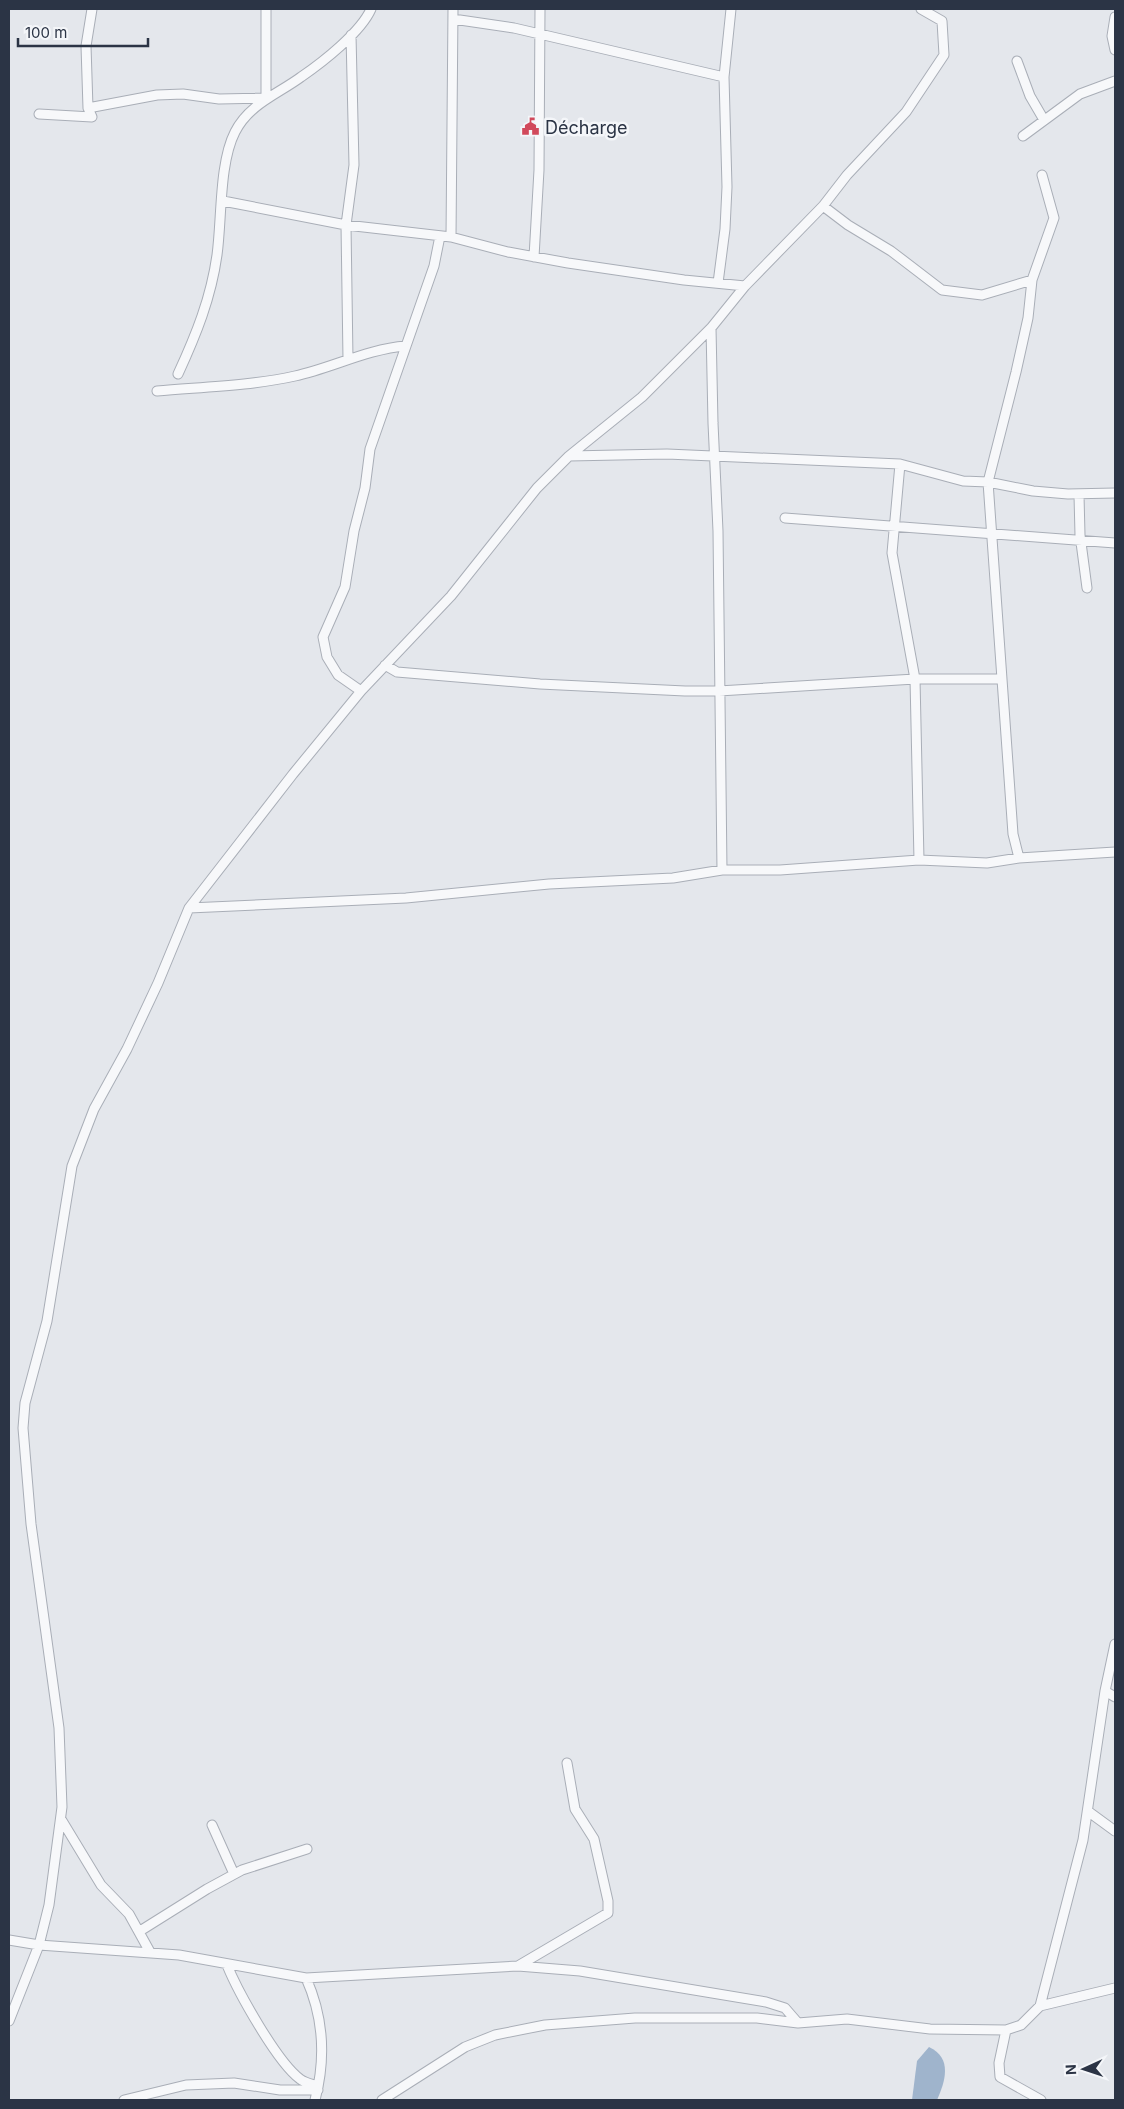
<svg xmlns="http://www.w3.org/2000/svg" width="1124" height="2109" font-family="Inter,sans-serif">
  <rect width="100%" height="100%" fill="#e4e7ec"/>
  <path fill="#9fb4cc" d="M929,2047C953,2058 945,2082 937,2100H912L917,2061Z"/>
  <g fill="none" stroke-linecap="round" stroke-linejoin="round">
    <defs>
      <path id="street" d="M1115,17L1112,36L1115,50
        M453,19L514,28L724,77
        M1017,61L1030,96L1044,120
        M266,98V9
        M88,108L86,46L92,9
        M39,114L92,117L88,108L157,95L183,94L219,99L266,98
        M1023,136L1080,94L1115,81
        M223,201L346,225L451,237L508,252L568,263L684,280L745,286
        M823,206L848,225L891,251L942,290L982,295L1032,280
        M451,237L453,9
        M534,257L539,170L540,9
        M718,283L725,229L727,187L724,77L731,9
        M711,328L713,423L718,531L722,870
        M348,359L346,225L354,165L351,35
        M178,374C196,335 211,298 217,255C222,219 219,163 235,132C249,104 278,94 301,77C323,62 361,32 371,9
        M157,391C202,387 250,386 295,376C332,368 367,349 406,346
        M569,456L667,454L900,464
        M1079,495L1080,535L1087,588
        M785,518L1115,543
        M385,665L397,672L540,684L685,691H719L915,679H1001
        M361,691L338,675L327,657L323,637L345,587L354,531L365,488L370,449L434,266L440,236
        M1019,858L1115,852
        M919,860L987,863L1019,858L1013,834L988,482L1016,372L1028,318L1032,280L1054,218L1042,175
        M189,908L406,898L549,884L673,878L722,870H780L919,860L915,679L892,553L900,464L963,481L988,482L1033,491L1068,494L1115,493
        M1105,1691L1115,1697
        M1089,1812L1115,1831
        M61,1819L101,1885L129,1914L150,1952
        M212,1825L234,1874
        M140,1931L207,1889L242,1870L307,1849
        M9,1940L39,1945L179,1955L306,1978L518,1966L580,1971L766,2002L785,2008L798,2023
        M227,1965C238,1992 277,2062 300,2079C305,2083 312,2084 318,2086
        M518,1966L608,1913V1901L594,1839L575,1809L567,1763
        M306,1978C324,2018 326,2058 315,2100
        M1040,2006L1083,1840L1105,1691L1115,1644
        M9,2021L39,1945L49,1905L62,1807L59,1728L31,1524L23,1428L25,1403L47,1321L72,1166L94,1109L127,1049L158,983L189,908L293,774L361,691L451,596L537,488L569,456L642,397L711,328L745,286L823,206L847,175L906,112L944,55L942,21L921,9
        M1006,2030L999,2063L1000,2077L1041,2100
        M124,2100L186,2085L234,2083L280,2090H318
        M382,2100L465,2047L495,2035L545,2025L635,2018H757L798,2023L847,2019L930,2029L1006,2030L1021,2025L1040,2006L1115,1988"/>
    </defs>
    <use href="#street" stroke="#a9aeb7" stroke-width="11"/>
    <use href="#street" stroke="#f7f8fa" stroke-width="9"/>
  </g>
  <defs>
    <symbol id="civic-bare" viewBox="-9 -9 18 18"><path d="M-.6-6.5H3V-4.5H.6V-3L4-1V1h2V6H-6V1h2V-1L-.6-3ZM-1.2 2.5V6h2.4V2.5Z" fill="#d1495b" stroke="#f4f6f9" stroke-width="2.5" paint-order="stroke"/></symbol>
  </defs>
  <g fill-rule="evenodd">
    <use href="#civic-bare" x="518" y="114" width="25" height="25"/>
  </g>
  <g text-anchor="middle" dominant-baseline="central" stroke-width="5" stroke-linejoin="round" paint-order="stroke">
    <g font-size="18" fill="#2b3445" stroke="#f4f6f9" text-anchor="start">
      <text x="545" y="127">Décharge</text>
    </g>
  </g>
  <rect width="1124" height="2109" fill="none" stroke="#2b3445" stroke-width="20"/>
  <g transform="translate(1084 2069) rotate(267)" stroke="#f4f6f9" stroke-width="4" paint-order="stroke">
  <path d="M0-4L9 19L0 12L-9 19Z" fill="#2b3445"/>
  <text y="-8" font-size="14" font-weight="bold" text-anchor="middle" fill="#2b3445">N</text>
  </g>
  <path d="M18 38v8h130v-8" fill="none" stroke="#2b3445" stroke-width="2.5"/>
  <text x="25" y="38" font-size="15" fill="#2b3445" stroke="#f4f6f9" stroke-width="4" paint-order="stroke">100 m</text>
</svg>
